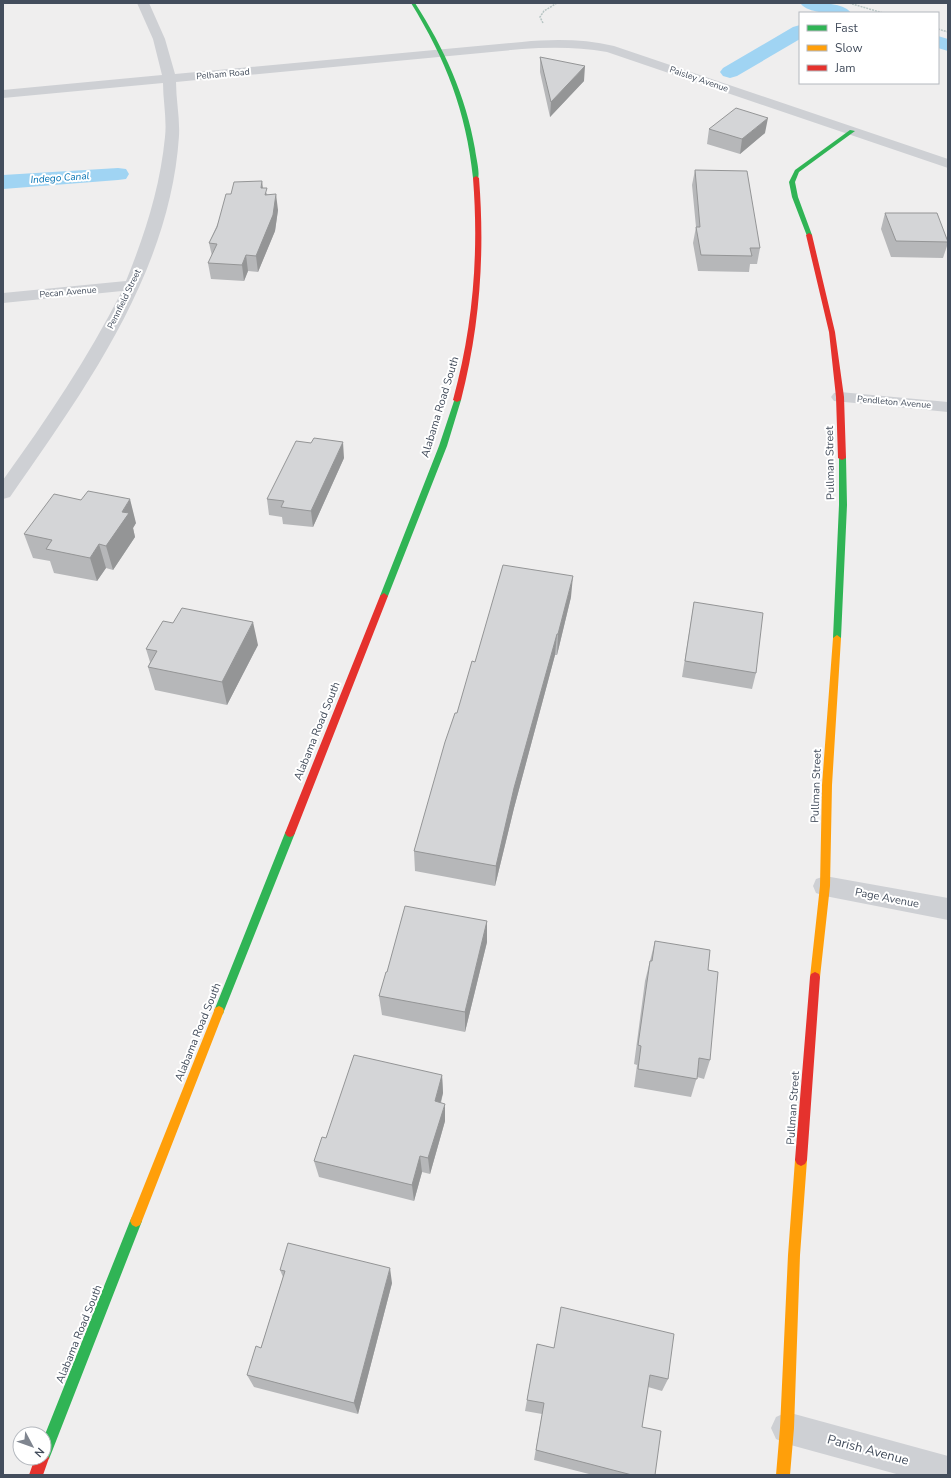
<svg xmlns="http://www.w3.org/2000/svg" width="951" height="1478" font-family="'Nunito Sans',sans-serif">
  <rect width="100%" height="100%" fill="#efeeee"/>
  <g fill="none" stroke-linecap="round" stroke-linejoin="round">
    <path fill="#a0d4f3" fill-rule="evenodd" d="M800,3C814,3 843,1 851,13C837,13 809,15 800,3Z
      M800,25V39L737,76L730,78L723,76L720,72L723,68L793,27Z
      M938,36L948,39V51L938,48Z
      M118,168L126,169L129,174L126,179L118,180L3,189V175Z"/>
    <path stroke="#b8c5c4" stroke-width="1.5" stroke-dasharray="2 1" stroke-linecap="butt" d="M849,3L883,13
      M543,23L540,17L544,11L557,3
      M938,29L948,32"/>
    <path fill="#ced0d4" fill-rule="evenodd" d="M137,3H149L165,39L175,74L522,42C553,39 584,39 614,46L948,159V168L607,52C579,47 551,47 522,49L176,82C176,100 180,118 179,136C170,273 85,389 10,497L3,499V480C47,419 88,358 122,291L3,303V293L126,281C145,234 160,188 165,137C167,119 163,101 163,83L3,98V90L162,75L153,39Z
      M840,392L948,402V412L834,401L831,397L834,393Z
      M825,876L948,898V920L825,896L816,893L813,886L816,879Z
      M787,1412L948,1456V1475H900L787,1444L776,1439L771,1428L776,1417Z"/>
    <path fill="#30b455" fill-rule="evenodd" d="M411,3H415C444,48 466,96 475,149C476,158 480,171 478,179L473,178C466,111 446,60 411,3Z
      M850,130L855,131L799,172L795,182L798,197L812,235L807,236L792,197L789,182L795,170Z
      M455,398H459L461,400L447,446L388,596L384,599L381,598L380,596L439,446Z
      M839,456H845L846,458L847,505L841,638L837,641L833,638L839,505Z
      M290,829L293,830L295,833L224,1011L223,1014L219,1016L215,1014L214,1011L285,833L287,830Z
      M136,1215L140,1217L142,1221L51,1454L49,1459L44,1461L39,1458H44V1437L130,1221L132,1217Z"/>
    <path fill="#ff9f0a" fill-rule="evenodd" d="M837,635L841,638L832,785L830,886L820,977L819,980L815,982L811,980L810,977L820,886L822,785L833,638Z
      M219,1006L223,1008L224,1011L142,1221L140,1225L136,1227L132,1225L130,1221L214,1011L215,1008Z
      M801,1154L805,1156L807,1160L800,1255L794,1428L790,1475H776L780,1428L788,1255L795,1160L797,1156Z"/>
    <path fill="#e5322d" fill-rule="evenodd" d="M476,176L479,178C485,254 480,326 461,400L457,402L453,400C473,327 479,254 473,178Z
      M809,233L812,235L835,332L844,397L846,458L842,460L838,458L836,397L829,332L806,235Z
      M384,593L388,596L295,833L293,836L290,837L287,836L285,833L380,596Z
      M815,972L819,974L820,977L807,1160L805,1164L801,1166L797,1164L795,1160L810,977L811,974Z
      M44,1452L47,1453L49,1458L43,1475H29L35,1458H44Z"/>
  </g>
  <path fill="#b6b7b9" d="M540,57L584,81L550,117L540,72Z
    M709,129L765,133L740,154L707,144Z
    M695,170L760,248L757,264H750L749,272L698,271L693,243L696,227L692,185Z
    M263,188L278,210L275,231L258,272L248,271L244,281L211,279L208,263L212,256L209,243L231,194Z
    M885,213L948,241V243L943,258L891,257L881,229Z
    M344,458L313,527L283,524L282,517L269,515L267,499Z
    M136,523L133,528L135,537L113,570L106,568L97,581L54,573L50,561L33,558L24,534Z
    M571,597L557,655H555L514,808L495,886L415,871L414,851L457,713Z
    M694,602L756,673L752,689L682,677Z
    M258,645L227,705L155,690L148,667L150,662L146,649Z
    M487,921V942L465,1032L382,1015L379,996L387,972Z
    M655,941L708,970L710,1060L704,1079L697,1077L691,1097L634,1087L637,1065L634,1064L645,981Z
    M442,1075L443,1093L441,1103L445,1121L430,1174L422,1172L414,1201L319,1177L314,1161L326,1138Z
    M280,1270L392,1283L358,1414L254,1387L247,1375L261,1348L283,1277Z
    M537,1344L668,1379L662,1391L648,1387L642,1427L655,1475H593L534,1460L542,1414L525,1411Z"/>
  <path fill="#949596" d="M585,66L584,81L550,117L551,102Z
    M768,118L765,133L740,154L742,139Z
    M262,181L264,197L261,188Z
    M276,194L278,210L275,231L258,272L256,256Z
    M246,255L248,271L244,281L242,265Z
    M343,442L344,458L313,527L311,511Z
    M130,499L136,523L133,528L135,537L113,570L106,546L122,512Z
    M99,544L106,568L97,581L90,558Z
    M573,576L571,597L557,655L558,634Z
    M253,622L258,645L227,705L222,682Z
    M557,634L555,655L514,808L495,886L496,866L514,788Z
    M487,921V942L465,1032V1012Z
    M442,1075L443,1093L436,1119L435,1101Z
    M445,1104V1121L430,1174L428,1158Z
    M420,1156L422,1172L414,1201L412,1185Z
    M390,1268L392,1283L358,1414L354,1403Z"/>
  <path fill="#d4d5d7" stroke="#949596" d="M540,57L585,66L551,102Z
    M736,108L768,118L742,139L709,129Z
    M695,170L747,171L760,248H750L752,256L701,255L696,227H700Z
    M262,181L261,188H267L265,195L276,194L273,215L256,256L246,255L242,265L208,263L217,244L209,243L217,227L226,194H231L234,182Z
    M885,213H937L948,242L896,241Z
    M314,438L343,442L311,511L281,507L284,501L267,499L296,441L311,443Z
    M88,491L130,499L122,512L129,513L106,546L99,544L90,558L46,549L52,540L24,534L54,494L81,500Z
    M503,565L573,576L558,634H557L514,788L496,866L414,851L445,742L455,713H457L472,661L475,662Z
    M694,602L763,613L756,673L685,661Z
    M182,608L253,622L222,682L148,667L157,651L146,649L163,621L173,623Z
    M405,906L487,921L465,1012L379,996L386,972H387Z
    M655,941L710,950L708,970L718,972L710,1060L699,1058L697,1079L638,1069L641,1046L638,1045L650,961H652Z
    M354,1055L442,1075L435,1101L445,1104L428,1158L420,1156L412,1185L314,1161L322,1137L326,1138Z
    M288,1243L390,1268L354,1403L247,1375L256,1346L261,1348L285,1271L280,1270Z
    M561,1307L674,1334L668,1379L650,1375L642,1427L661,1431L655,1475H632L536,1450L544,1403L527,1400L537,1344L554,1348Z"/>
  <g text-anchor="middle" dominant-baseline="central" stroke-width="4" stroke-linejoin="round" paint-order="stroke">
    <g font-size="9" fill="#434d5c" stroke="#fff">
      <text transform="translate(223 74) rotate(-5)">Pelham Road</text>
      <text transform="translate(699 79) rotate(19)">Paisley Avenue</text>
      <text transform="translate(68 292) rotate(-5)">Pecan Avenue</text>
      <text transform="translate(124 299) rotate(-64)">Pennfield Street</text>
      <text transform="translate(894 402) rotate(5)">Pendleton Avenue</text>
    </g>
    <g font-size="10" font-style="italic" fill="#0071b3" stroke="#fff">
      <text transform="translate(60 178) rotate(-4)">Indego Canal</text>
    </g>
    <g font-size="11" fill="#434d5c" stroke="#fff">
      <text transform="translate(440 407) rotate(-73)">Alabama Road South</text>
      <text transform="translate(830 463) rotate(-91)">Pullman Street</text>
      <text transform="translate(317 731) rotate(-68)">Alabama Road South</text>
      <text transform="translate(816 786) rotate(-88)">Pullman Street</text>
      <text transform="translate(887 898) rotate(11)">Page Avenue</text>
      <text transform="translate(198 1032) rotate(-68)">Alabama Road South</text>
      <text transform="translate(793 1108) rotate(-86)">Pullman Street</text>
      <text transform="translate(79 1334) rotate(-68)">Alabama Road South</text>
    </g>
    <g font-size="13" fill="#434d5c" stroke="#fff">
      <text transform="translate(868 1450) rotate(15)">Parish Avenue</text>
    </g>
  </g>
  <rect width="951" height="1478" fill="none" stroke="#434d5c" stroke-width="8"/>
  <rect x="799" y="12" width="140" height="72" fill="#ffffff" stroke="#b4b8be"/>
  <rect x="807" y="25" width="20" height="6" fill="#30b455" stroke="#b4b8be"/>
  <text x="835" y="32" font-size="12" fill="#434d5c">Fast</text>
  <rect x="807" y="45" width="20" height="6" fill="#ff9f0a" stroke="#b4b8be"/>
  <text x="835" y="52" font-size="12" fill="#434d5c">Slow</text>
  <rect x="807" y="65" width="20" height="6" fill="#e5322d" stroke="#b4b8be"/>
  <text x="835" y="72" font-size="12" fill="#434d5c">Jam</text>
  <g transform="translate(32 1446) rotate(131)"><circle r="19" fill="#ffffff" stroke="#b4b8be"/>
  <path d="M0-3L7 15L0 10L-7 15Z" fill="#7f858f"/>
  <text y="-6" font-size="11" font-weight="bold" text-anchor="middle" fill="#434d5c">N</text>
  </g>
</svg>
